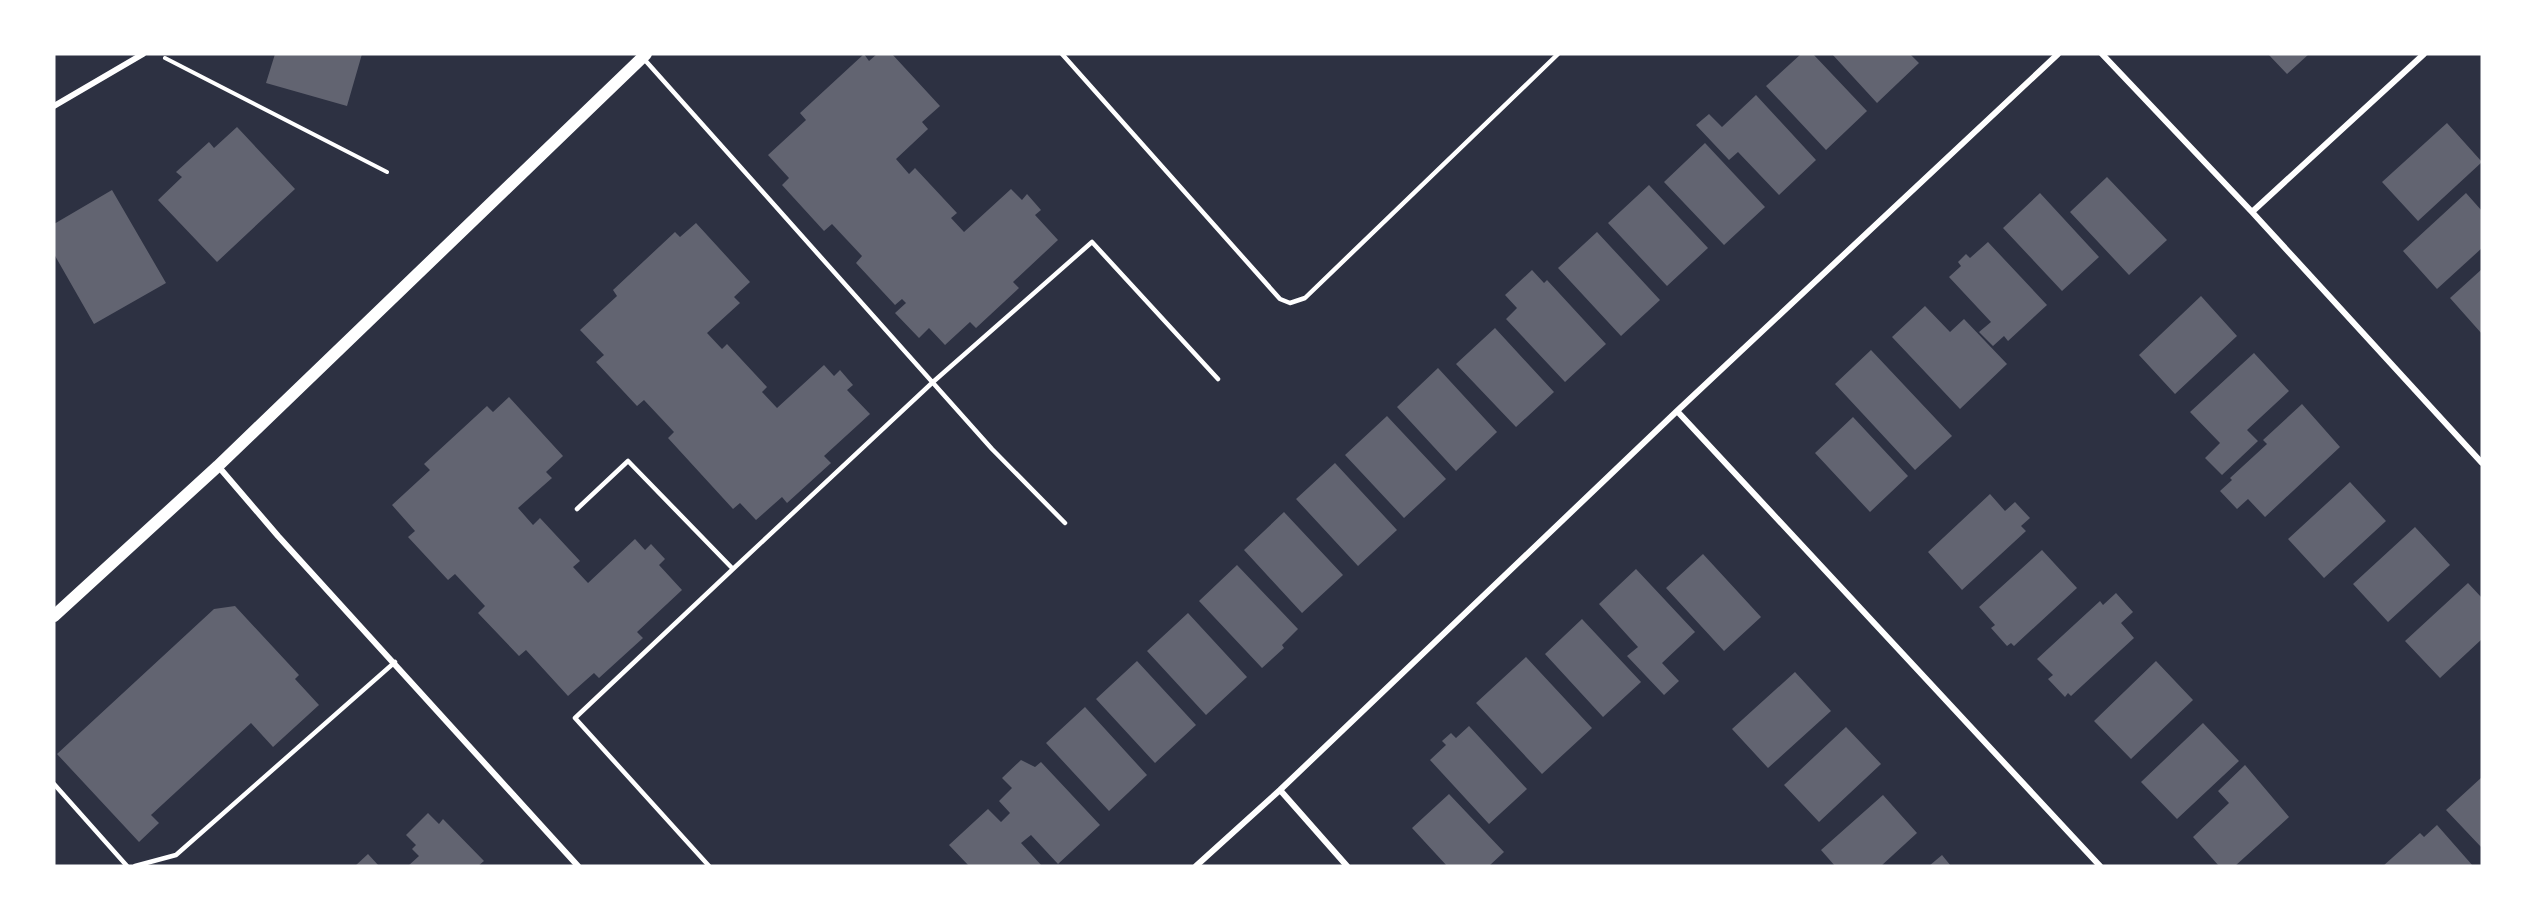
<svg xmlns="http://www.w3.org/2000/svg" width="2536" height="920" viewBox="0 0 2536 920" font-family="Helvetica,sans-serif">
<rect width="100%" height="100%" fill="#2d3142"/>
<path fill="#626471" d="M275,54h87l-15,52 -81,-23z
M864,54l5,7 8,-7h15l48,52 -18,16 6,7 -32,30 13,15 6,-6 42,45 -6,5 13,14 47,-43 11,11 5,-6 14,16 -6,5 23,25 -45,42 6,6 -43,40 -6,-6 -25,23 -16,-17 -10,10 -24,-25 11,-10 -4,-4 -7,6 -39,-42 6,-7 -30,-32 -8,7 -42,-46 7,-7 -21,-23 38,-35 -6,-7z
M1801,54h12l54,57 -41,39 -60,-64z
M1832,54h78l9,9 -42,40z
M2268,54h41l-22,20z
M1756,95l60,65 -37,35 -41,-43 -9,8 -33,-35 13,-11 13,13z
M2447,123l35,39 -64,59 -36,-39z
M237,127l58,62 -78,73 -59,-62 24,-23 -6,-5 33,-30 5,6z
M1705,143l60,64 -41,38 -60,-63z
M2107,177l60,63 -38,35 -59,-63z
M1649,185l59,63 -41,38 -59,-63z
M112,190l54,93 -72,41 -40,-70v-30z
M2040,193l59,64 -37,34 -59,-63z
M2466,193l16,18v37l-45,41 -34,-38z
M696,223l54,59 -16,15 6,6 -33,30 15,16 5,-5 40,43 -5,5 15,16 47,-43 10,11 6,-6 13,15 -6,5 23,24 -46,42 7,7 -44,40 -5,-6 -26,23 -16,-17 -7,6 -65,-71 6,-6 -30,-32 -7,6 -41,-44 8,-7 -24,-25 37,-34 -4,-6 62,-58 5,5z
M1597,232l63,68 -39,36 -63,-68z
M1988,242l59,63 -39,36 -4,-5 -11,10 -14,-14 12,-10 -42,-45 12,-11 -3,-4 8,-8 4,4z
M2482,269v65l-32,-36z
M1532,270l12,13 3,-3 59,64 -41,38 -59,-63 11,-11 -12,-13z
M2201,296l36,40 -62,58 -36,-39z
M1925,306l25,26 14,-13 43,45 -47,45 -68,-72z
M1495,328l59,64 -38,35 -60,-63z
M1871,350l81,86 -37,34 -80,-86z
M2254,353l35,38 -42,39 11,11 -36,34 -17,-17 15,-15 -30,-31z
M1438,368l59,64 -41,39 -59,-64z
M509,397l54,59 -17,16 6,6 -34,30 15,17 7,-7 40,43 -7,6 15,16 47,-44 10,11 6,-6 14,15 -6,6 23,25 -45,42 6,6 -44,40 -5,-5 -26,23 -42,-46 -7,6 -41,-43 7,-7 -30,-32 -7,6 -40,-43 7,-6 -23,-26 38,-35 -6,-6 63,-58 6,6z
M2302,404l38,43 -75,70 -17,-18 -11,10 -17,-18 12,-11 -2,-2 37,-34 -4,-4z
M1387,416l59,63 -42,39 -59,-63z
M1853,417l55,59 -38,36 -55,-59z
M1335,463l62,67 -39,36 -62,-67z
M2350,482l36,39 -62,57 -36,-39z
M1990,494l15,17 10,-9 15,16 -9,8 5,5 -64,59 -34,-38z
M1284,512l59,63 -41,38 -58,-63z
M2415,527l35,38 -62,57 -35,-38z
M2042,550l35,38 -63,58 -3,-3 -4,3 -16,-18 4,-3 -16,-18z
M1703,554l58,63 -37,34 -58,-63z
M1237,565l61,64 -16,16 2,3 -22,20 -63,-67z
M1636,569l59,63 -33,31 17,18 -15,14 -37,-39 11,-9 -39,-43z
M2468,583l14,15v41l-42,39 -35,-37z
M2116,593l17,19 -12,11 13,15 -63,58 -3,-3 -3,4 -17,-18 5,-4 -16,-16 63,-58 3,4z
M235,606l64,69 -4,4 24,26 -46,42 -22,-24 -100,92 8,8 -20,19 -82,-88 157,-145z
M1188,613l59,64 -41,38 -59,-64z
M1582,619l59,63 -38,35 -58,-63z
M1526,657l66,71 -50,46 -66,-71z
M1137,661l59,64 -41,38 -59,-64z
M2156,661l37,39 -62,59 -37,-38z
M1795,672l36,39 -63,57 -36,-39z
M1085,707l62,68 -38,36 -63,-68z
M2203,723l36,38 -62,58 -36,-37z
M1469,726l58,63 -38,35 -59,-64 16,-15 -4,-4 9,-8 5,5z
M1846,727l35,37 -62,58 -35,-37z
M1021,760l14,7 6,-5 59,63 -42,39 -27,-29 -10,8 21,23h-73l-20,-21 39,-36 13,13 9,-9 -11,-12 13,-13 -10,-10z
M2245,765l44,52 -54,49h-16l-26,-29 36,-34 -11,-12z
M2482,777v71l-36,-38z
M1449,794l55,58 -15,14h-42l-35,-38z
M1883,795l34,38 -36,33h-46l-14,-16z
M428,813l11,11 4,-5 41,42 -6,5h-70l11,-10 -7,-7 4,-4 -10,-10z
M2437,825l36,41h-90l37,-33 4,4z
M368,854l11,12h-24z
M1942,855l9,11h-22z"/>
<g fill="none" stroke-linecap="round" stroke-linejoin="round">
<path stroke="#fff" stroke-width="4" d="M165,58l222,114"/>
<path stroke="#fff" stroke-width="4.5" d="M1062,54l218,245 10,4 15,-5 253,-244
M644,59l348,390 73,74
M577,509l51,-48 105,108 200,-187 159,-140 126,137
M54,784l73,82
M135,866l41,-11 219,-193
M709,866l-134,-148 158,-149"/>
<path stroke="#fff" stroke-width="6" d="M2102,54l150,158 230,251
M54,106l89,-52
M2252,212l172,-158
M1677,411l423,455
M218,466l60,70 300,330
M1280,790l67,76
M1196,866l84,-76 397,-379 381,-357"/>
<path stroke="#fff" stroke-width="12" d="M54,616l164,-150 428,-412"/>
</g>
<rect width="2536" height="920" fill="none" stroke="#ffffff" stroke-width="111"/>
</svg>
